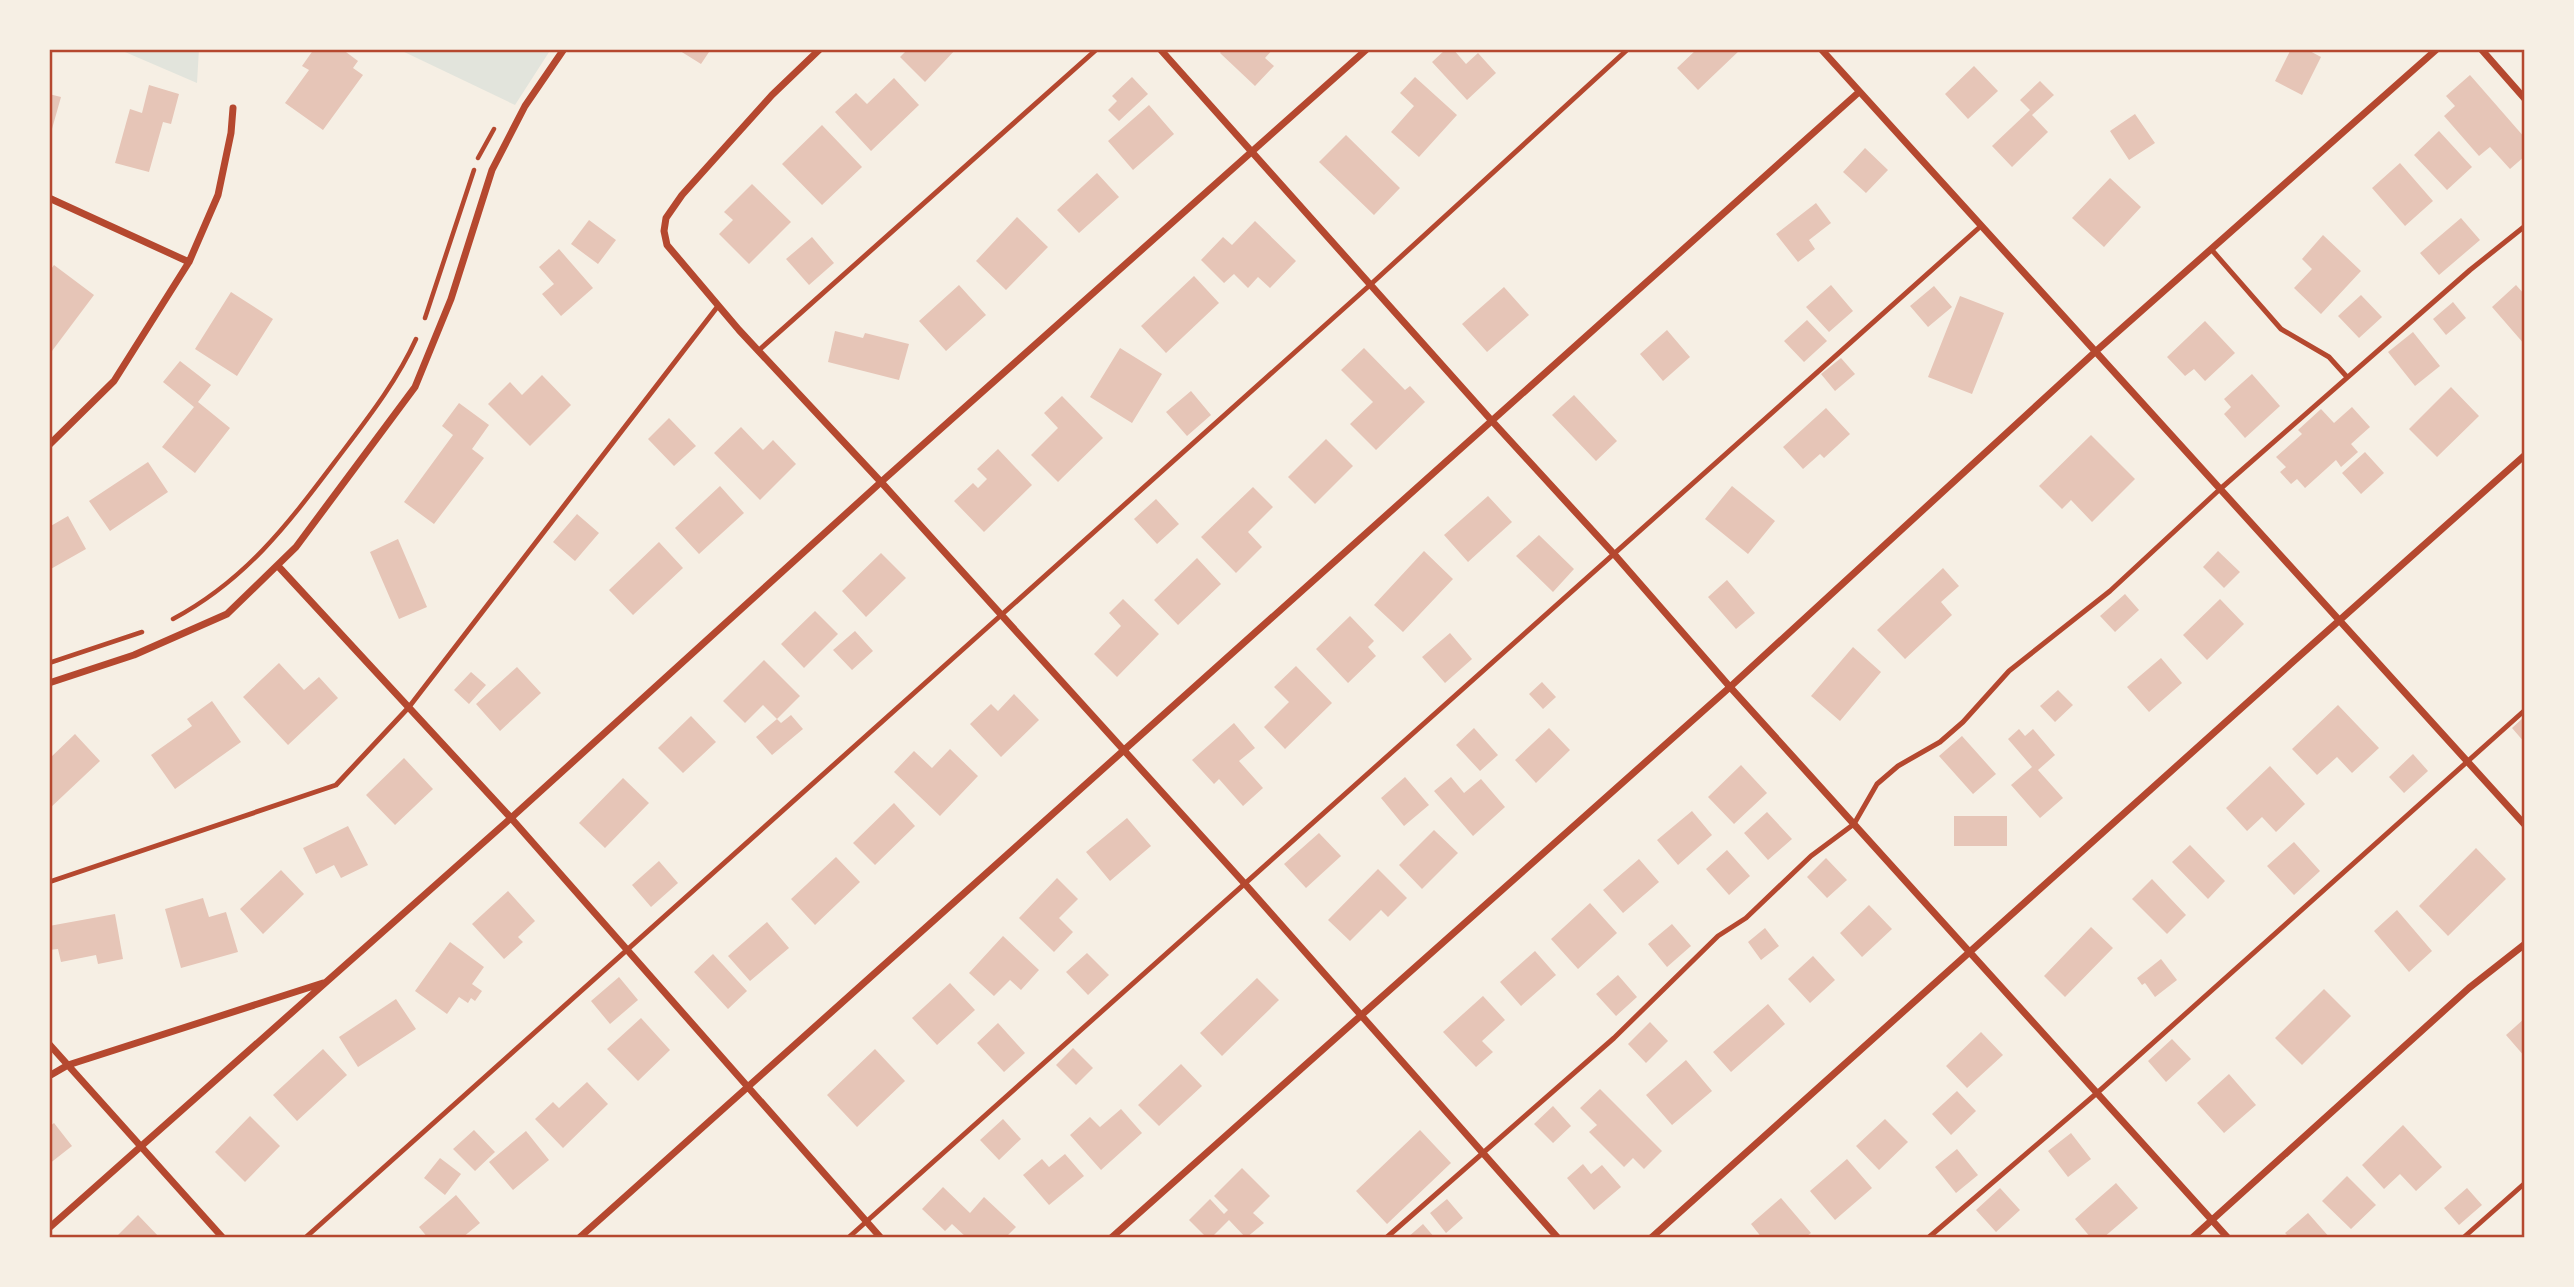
<svg xmlns="http://www.w3.org/2000/svg" width="2574" height="1287" viewBox="0 0 2574 1287" font-family="'Alegreya Sans',sans-serif">
<rect width="100%" height="100%" fill="#f6efe4"/>
<path fill="#e2e4dc" d="M118,49h81l-2,34z
M398,49h153l-36,56z"/>
<path fill="#e6c5b7" d="M314,49h28l16,12 -5,7 10,7 -40,55 -38,-27 24,-33 -7,-4z
M677,49h34l-10,15z
M908,49h48l-31,33 -25,-25z
M1223,49h50l-8,9 9,8 -19,20 -35,-33z
M1446,49h7l13,15 12,-11 18,20 -29,27 -35,-38z
M1697,49h44l-43,41 -21,-22z
M2291,49h15l15,8 -19,38 -27,-14z
M1974,66l24,25 -30,28 -23,-25z
M2470,75l55,63v18l-15,13 -20,-22 -11,9 -35,-40 11,-10 -9,-10z
M1132,77l16,17 -29,27 -11,-11 9,-9 -5,-5z
M1415,77l42,38 -38,42 -28,-25 23,-26 -14,-13z
M894,78l25,27 -48,46 -36,-39 21,-19 11,11z
M2040,81l14,14 -22,20 16,17 -36,35 -20,-21 38,-36 -10,-10z
M149,85l30,9 -8,30 -8,-2 -14,50 -34,-9 15,-54 12,4z
M49,94l12,3 -11,39h-1z
M1149,105l25,29 -41,36 -25,-29z
M2135,114l20,29 -26,17 -19,-29z
M822,125l40,42 -40,38 -40,-41z
M2439,131l33,36 -25,23 -33,-35z
M1346,135l54,53 -26,27 -55,-53z
M1865,148l23,22 -22,23 -23,-21z
M2400,163l33,38 -28,25 -33,-38z
M1097,173l22,24 -40,36 -22,-23z
M2110,178l31,29 -37,40 -32,-29z
M752,184l39,38 -42,42 -30,-30 14,-14 -9,-8z
M1816,203l15,20 -22,17 6,9 -17,13 -22,-28z
M1017,217l31,30 -42,43 -30,-29z
M2461,218l19,22 -41,35 -19,-22z
M589,220l27,20 -18,24 -27,-20z
M1255,221l41,40 -26,27 -12,-11 -10,11 -14,-14 -10,9 -23,-23 22,-23 9,8z
M2323,235l38,36 -40,43 -27,-26 18,-19 -10,-10z
M812,237l22,26 -25,22 -23,-26z
M559,249l34,39 -32,28 -19,-22 12,-10 -15,-17z
M54,265l40,30 -45,60v-83z
M1194,276l25,27 -53,50 -25,-27z
M959,285l27,30 -40,36 -27,-30z
M1831,285l22,26 -24,21 -23,-25z
M2516,285l9,10v50l-33,-38z
M1934,286l18,21 -24,20 -18,-21z
M1504,287l25,28 -42,37 -25,-28z
M231,292l42,27 -36,57 -42,-27z
M2361,295l21,22 -23,21 -21,-22z
M1960,296l44,17 -32,81 -44,-17z
M2453,302l13,16 -20,17 -13,-16z
M1807,320l20,21 -23,21 -20,-21z
M2205,321l30,32 -30,28 -11,-12 -9,7 -18,-19z
M1667,330l23,27 -27,24 -23,-27z
M835,331l28,7 2,-5 44,11 -10,36 -71,-18z
M2413,332l27,34 -25,20 -27,-34z
M1120,348l42,26 -30,49 -42,-26z
M1364,348l41,42 5,-4 15,16 -49,48 -26,-26 23,-22 -32,-32z
M1841,358l14,16 -20,17 -14,-17z
M180,361l31,24 -13,17 32,26 -35,45 -33,-26 32,-40 -31,-25z
M2252,374l28,32 -35,32 -21,-24 7,-7 -7,-8z
M542,375l29,30 -41,41 -42,-42 22,-22 12,13z
M2451,387l28,29 -42,41 -28,-28z
M1191,391l20,24 -24,21 -21,-24z
M1574,395l43,46 -21,20 -44,-46z
M1062,396l41,42 -45,44 -27,-27 27,-27 -14,-15z
M459,403l30,22 -17,24 12,9 -50,66 -30,-22 49,-67 -11,-9z
M2352,407l18,20 -19,17 7,8 -17,15 -5,-7 -31,28 -8,-9 -6,5 -11,-12 6,-5 -10,-10 26,-23 -4,-4 23,-21 13,14z
M1826,408l24,26 -26,24 -4,-4 -17,15 -20,-22z
M669,418l27,28 -22,20 -26,-27z
M741,427l22,23 10,-10 23,24 -36,36 -46,-47z
M2091,435l44,44 -43,43 -21,-22 -9,9 -23,-23z
M1326,439l27,27 -38,38 -27,-27z
M998,449l34,36 -48,47 -30,-31 19,-18 5,5 9,-9 -10,-10z
M2365,452l19,21 -23,21 -19,-21z
M148,462l20,30 -58,39 -21,-30z
M720,486l24,27 -45,41 -24,-26z
M1732,486l43,35 -27,33 -43,-35z
M1253,487l20,20 -25,25 14,15 -26,26 -35,-36z
M1488,496l24,26 -44,40 -24,-27z
M1156,499l23,25 -22,20 -23,-25z
M577,514l22,19 -24,28 -22,-19z
M68,516l18,33 -37,21v-43z
M1539,535l35,34 -21,23 -37,-36z
M398,539l29,68 -28,12 -29,-67z
M659,542l24,26 -50,47 -24,-25z
M1424,551l29,28 -50,53 -29,-27z
M2218,551l22,21 -16,16 -21,-21z
M881,553l25,25 -40,39 -24,-26z
M1197,558l24,26 -43,41 -24,-25z
M1943,568l16,18 -18,16 11,13 -47,44 -28,-29z
M1727,580l28,33 -19,16 -28,-32z
M2125,594l14,16 -24,22 -15,-16z
M1123,599l36,35 -42,43 -23,-23 27,-28 -12,-13z
M2220,599l24,25 -37,36 -24,-25z
M815,611l23,23 -34,34 -23,-24z
M1350,616l24,25 -6,6 8,9 -28,27 -32,-34z
M855,631l18,20 -21,19 -19,-20z
M1450,633l22,26 -27,24 -23,-26z
M1853,647l28,25 -41,49 -29,-25z
M2161,658l21,25 -33,29 -22,-25z
M764,660l36,36 -23,23 -14,-14 -18,18 -22,-22z
M279,663l25,27 15,-13 19,21 -50,47 -45,-48z
M1296,666l36,37 -47,46 -21,-22 25,-25 -15,-15z
M517,667l24,26 -41,38 -24,-27z
M471,672l15,13 -17,19 -15,-14z
M1542,682l14,15 -13,12 -14,-15z
M2058,690l15,15 -18,17 -15,-16z
M1014,694l25,26 -38,37 -31,-33 21,-20 7,7z
M212,701l29,41 -66,47 -24,-34 41,-29 -5,-7z
M2338,705l41,43 -27,25 -15,-16 -20,18 -25,-26z
M791,715l12,14 -31,26 -16,-18 21,-18 4,4z
M691,716l25,26 -33,31 -25,-25z
M2525,716v27l-13,-15z
M1234,723l21,25 -16,13 24,27 -20,18 -24,-27 -5,5 -22,-24z
M1474,728l24,27 -18,16 -24,-26z
M1549,728l21,22 -34,33 -21,-23z
M2019,729l6,7 8,-7 22,26 -17,15 25,28 -23,20 -29,-33 21,-18 -24,-28z
M75,734l25,27 -51,48v-50z
M1962,736l34,38 -23,20 -34,-38z
M950,749l28,27 -38,40 -46,-44 20,-21 18,17z
M2413,754l15,17 -24,22 -15,-16z
M404,758l29,31 -38,36 -29,-30z
M1741,765l26,28 -33,31 -26,-27z
M2270,766l35,38 -29,28 -14,-15 -15,14 -21,-23z
M1405,777l24,28 -25,21 -23,-28z
M1451,777l13,16 17,-14 24,28 -32,29 -39,-45z
M623,778l26,25 -44,45 -26,-25z
M894,803l21,23 -40,39 -22,-22z
M1692,811l20,24 -34,30 -21,-25z
M1767,812l25,27 -24,21 -24,-27z
M1954,816h53v30h-53z
M1127,818l24,28 -41,35 -24,-29z
M348,826l20,39 -27,13 -7,-13 -18,9 -13,-26z
M1434,830l24,23 -36,36 -23,-24z
M1319,833l22,23 -35,32 -22,-24z
M2294,842l26,29 -26,24 -27,-29z
M2190,845l35,36 -17,18 -36,-37z
M2476,848l30,31 -58,57 -29,-30z
M1727,850l23,26 -21,19 -23,-26z
M836,857l24,25 -45,43 -24,-26z
M1826,858l21,22 -20,18 -20,-21z
M1639,859l20,23 -36,31 -20,-23z
M659,861l19,22 -27,24 -19,-22z
M1378,869l29,29 -19,19 -7,-7 -31,31 -22,-21z
M281,870l23,24 -41,40 -23,-25z
M1057,878l21,21 -19,19 14,14 -19,20 -35,-34z
M2152,879l34,36 -19,19 -35,-35z
M508,891l27,30 -17,16 5,5 -19,17 -32,-35z
M203,898l6,19 17,-5 12,40 -57,16 -16,-59z
M1590,903l27,30 -39,36 -27,-30z
M1869,905l23,24 -30,28 -22,-24z
M2397,910l35,41 -23,21 -35,-41z
M115,914l8,45 -25,5 -2,-9 -35,7 -3,-13 -9,1v-24z
M767,922l22,26 -39,33 -22,-25z
M1672,924l19,22 -24,21 -19,-23z
M2091,927l22,21 -48,49 -21,-21z
M1765,928l14,18 -18,14 -13,-18z
M1003,936l36,34 -18,20 -11,-10 -16,16 -25,-23z
M450,942l34,25 -12,17 10,7 -7,10 -4,-3 -3,5 -9,-6 -12,17 -32,-23z
M1535,951l21,24 -35,31 -21,-24z
M1087,953l22,22 -21,20 -22,-23z
M713,954l34,37 -19,18 -34,-37z
M1813,956l22,24 -25,23 -22,-24z
M2161,959l16,21 -22,17 -10,-14 -3,2 -5,-7z
M1618,975l19,22 -21,19 -20,-22z
M619,977l19,23 -28,24 -19,-23z
M1257,978l22,22 -57,56 -22,-23z
M950,983l25,27 -38,35 -25,-27z
M2324,989l27,27 -49,49 -27,-27z
M1483,996l22,24 -23,21 11,11 -17,15 -33,-35z
M396,999l20,30 -58,38 -19,-30z
M1768,1004l17,20 -54,48 -18,-20z
M641,1018l29,32 -32,31 -31,-32z
M2525,1018v39l-19,-22z
M1650,1022l18,19 -22,22 -18,-19z
M998,1023l27,30 -21,19 -27,-29z
M1981,1032l22,23 -36,33 -21,-22z
M2172,1039l19,20 -25,23 -18,-21z
M1073,1048l20,20 -17,17 -20,-20z
M323,1049l24,26 -50,46 -24,-26z
M875,1049l30,32 -48,46 -30,-32z
M1686,1060l26,31 -40,34 -26,-30z
M1181,1064l21,22 -43,40 -21,-21z
M2229,1074l27,31 -32,28 -27,-30z
M587,1082l21,22 -45,44 -28,-29 18,-17 6,6z
M1600,1089l62,62 -18,18 -11,-11 -9,9 -35,-35 8,-7 -17,-17z
M1957,1091l19,20 -25,24 -19,-21z
M1553,1106l18,20 -18,17 -19,-19z
M1121,1109l21,24 -41,37 -31,-35 20,-18 10,10z
M250,1116l30,30 -35,36 -30,-30z
M1003,1119l18,20 -22,21 -19,-20z
M1885,1119l23,23 -29,28 -23,-24z
M54,1123l18,23 -23,18v-37z
M2403,1125l39,42 -26,24 -16,-17 -16,15 -22,-24z
M474,1130l21,22 -20,19 -22,-22z
M1420,1130l31,33 -64,61 -31,-33z
M526,1131l23,29 -36,30 -24,-28z
M2071,1133l20,26 -23,18 -20,-26z
M1957,1149l21,26 -22,18 -21,-26z
M1065,1154l19,22 -35,29 -26,-30 19,-16 7,8z
M440,1158l21,16 -16,21 -21,-17z
M1847,1159l25,29 -37,32 -25,-29z
M1583,1164l8,10 11,-9 19,22 -27,23 -27,-32z
M1242,1168l28,28 -17,17 11,10 -18,15 -17,-18 -18,18h-4l-18,-18 21,-21 14,15 4,-4 -14,-14z
M2347,1176l29,29 -25,24 -29,-28z
M2116,1183l22,25 -35,30h-12l-16,-19z
M943,1187l27,26 14,-16 32,30 -11,11h-38l-15,-14 -7,7 -23,-22z
M2000,1188l20,22 -24,22 -20,-22z
M2467,1188l15,17 -23,20 -15,-17z
M456,1195l24,28 -18,15h-34l-9,-11z
M1781,1198l30,35 -7,5h-42l-11,-14z
M1447,1199l16,19 -17,15 -16,-20z
M2308,1213l22,25h-40l-5,-5z
M138,1215l22,23h-45z
M1423,1224l12,14h-28z"/>
<g fill="none" stroke-linecap="round" stroke-linejoin="round">
<path stroke="#b5482f" stroke-width="4.5" d="M478,158l16,-29
M425,318l49,-148
M173,619c75,-40 117,-98 167,-164 28,-37 57,-74 76,-116
M49,663l93,-31"/>
<path stroke="#b5482f" stroke-width="5" d="M2211,249l70,80 48,28 18,20
M758,351l339,-302
M49,882l287,-97 73,-78 309,-401
M305,1238l1065,-953 258,-236
M848,1238l1133,-1012
M1386,1238l228,-200 104,-102 28,-18 65,-62 43,-32 23,-40 21,-18 42,-24 23,-20 46,-51 101,-80 109,-101 251,-220 55,-44
M1928,1238l169,-145 428,-383
M2463,1238l62,-55"/>
<path stroke="#b5482f" stroke-width="7" d="M820,49l-48,46 -90,100 -16,23 -2,13 3,14 72,85 142,152 364,402 313,354
M1160,49l332,372 122,133 116,133 498,551
M1821,49l704,776
M2481,49l44,50
M49,198l140,64
M49,445l65,-64 75,-119 29,-67 13,-62 2,-25
M278,566l233,252 370,420
M49,683l85,-28 93,-41 69,-67 119,-160 36,-88 41,-129 33,-64 39,-57
M49,1044l174,194
M49,1076l19,-11 255,-82
M49,1228l462,-410 370,-336 486,-433
M579,1238l1280,-1146
M1111,1238l619,-551 365,-335 342,-303
M1651,1238c293,-260 581,-524 874,-783
M2192,1238l277,-250 56,-44"/>
</g>
<rect width="2574" height="1287" fill="none" stroke="#f6efe4" stroke-width="102"/>
<rect x="51" y="51" width="2472" height="1185" fill="none" stroke="#b5482f" stroke-width="2.5"/>
</svg>
